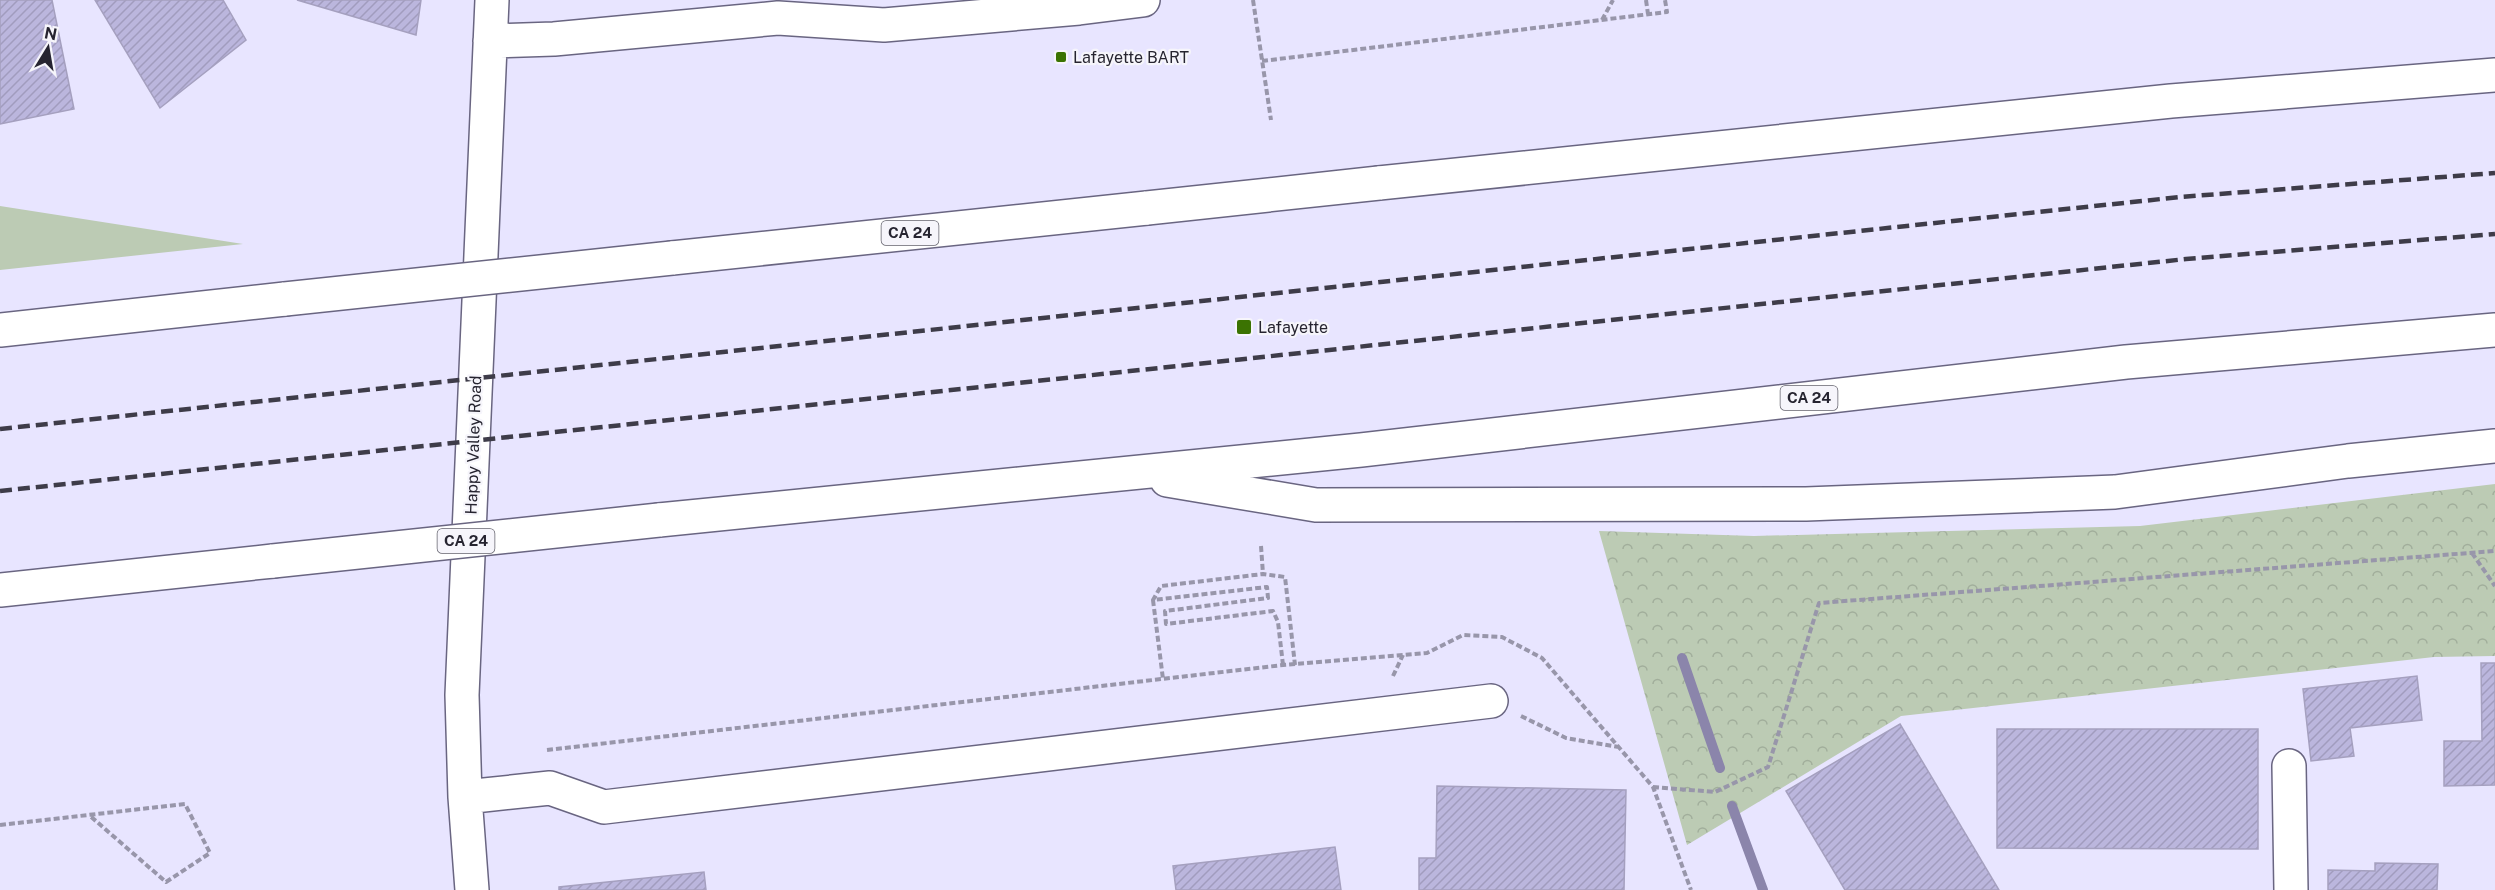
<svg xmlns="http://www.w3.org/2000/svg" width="2495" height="890" viewBox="0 0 2495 890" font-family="'Public Sans',sans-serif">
<defs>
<pattern id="park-crowns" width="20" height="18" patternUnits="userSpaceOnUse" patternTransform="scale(1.5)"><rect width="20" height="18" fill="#bccbb4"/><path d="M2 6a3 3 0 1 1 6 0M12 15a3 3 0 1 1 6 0" fill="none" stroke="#a1ae9b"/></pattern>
<pattern id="building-hatch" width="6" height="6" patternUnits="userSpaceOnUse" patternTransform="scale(1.5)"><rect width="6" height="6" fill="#bbb6dd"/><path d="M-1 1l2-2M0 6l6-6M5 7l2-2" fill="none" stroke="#a19cbe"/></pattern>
</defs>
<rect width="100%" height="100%" fill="#e8e5ff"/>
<path fill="#bccbb4" d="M0,206l243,38 -243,26z"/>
<path fill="url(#park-crowns)" d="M2495,484v172l-61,1 -533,59 -214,129 -88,-314 155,5 386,-10z"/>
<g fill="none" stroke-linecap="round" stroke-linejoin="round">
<path stroke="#8b85ab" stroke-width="10" d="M1682,658l38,110
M1732,806l31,84"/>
</g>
<path fill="url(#building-hatch)" stroke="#a5a0bf" stroke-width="1.5" d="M0,0h52l22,109 -74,15z
M95,0h128l23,40 -86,68z
M297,0h124l-5,35z
M2481,663h14v122l-51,1v-45h38z
M2417,676l5,44 -72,8 4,28 -43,5 -8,-72z
M1900,724l99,166h-154l-59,-99z
M1997,729h261v120l-261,-1z
M1437,786l189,4 -2,100h-205v-32h17z
M1335,847l6,43h-165l-3,-24z
M2375,863l63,1 -1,26h-109v-20l47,1z
M704,872l2,18h-147v-3z"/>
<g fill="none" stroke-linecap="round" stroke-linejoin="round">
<defs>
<path id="minor" d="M490,41l64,-2 224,-21 106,7 195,-17 64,-8
M2289,766l2,124
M465,797l85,-9 54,19 887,-106
M472,890l-7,-93 -3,-102 30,-695"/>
<path id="highway" d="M1379,183l792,-82 324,-26
M672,258l475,-50
M0,330l285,-31
M1167,480l149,25 490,-1 309,-12 233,-31 147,-15
M659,520l702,-70 765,-88 369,-32
M0,590l273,-29"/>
</defs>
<use href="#minor" stroke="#696581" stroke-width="36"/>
<use href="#highway" stroke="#696581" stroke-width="36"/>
<path stroke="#9896aa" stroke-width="4" stroke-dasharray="6 3" stroke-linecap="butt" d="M1253,0l18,120
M1646,0l2,14
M1602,20l11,-20
M1262,61l405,-49 -2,-12
M1261,546l2,28
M2472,553l23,33
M1153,600l10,79
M1283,665l-5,-43 -5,-11 -107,13 -1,-13 103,-13 -1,-11 -114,13 8,-14 102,-12 22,3 10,88
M1393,676l10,-21
M1521,716l45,22 53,9
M547,750l736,-85 144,-12 36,-18 39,2 40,21 111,129 38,103
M1653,787l62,5 53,-25 51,-164 676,-52
M0,825l185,-21 25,49 -44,29 -77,-67"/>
<use href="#minor" stroke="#fff" stroke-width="33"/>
<use href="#highway" stroke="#fff" stroke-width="33"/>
<path stroke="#3e3c49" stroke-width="4.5" stroke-dasharray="12 6" stroke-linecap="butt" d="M0,429l2019,-215 161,-17 315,-24
M0,491l2186,-232 309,-25"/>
<defs>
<path id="highway-bridge" d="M1147,208l232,-25
M285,299l387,-41
M273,561l386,-41"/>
</defs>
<use href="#highway-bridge" stroke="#696581" stroke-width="36" stroke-linecap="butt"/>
<use href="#highway-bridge" stroke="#fff" stroke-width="33"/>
</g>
<g fill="#3b7302" stroke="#f6f5fb" stroke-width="2">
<rect x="1055" y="51" width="12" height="12" rx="3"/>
<rect x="1236" y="319" width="16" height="16" rx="3"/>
</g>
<g text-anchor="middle" stroke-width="4.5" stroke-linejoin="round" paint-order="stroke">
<g fill="#f6f5fb" stroke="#64636d" stroke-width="1.5">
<rect x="881.5" y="221" width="57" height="24" rx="4.5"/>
<rect x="1780.5" y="386" width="57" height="24" rx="4.5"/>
<rect x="437.5" y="529" width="57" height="24" rx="4.5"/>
</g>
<g font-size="15" font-weight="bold" fill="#262430">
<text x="910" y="238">CA 24</text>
<text x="1809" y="403">CA 24</text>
<text x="466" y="546">CA 24</text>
</g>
<g font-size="16" fill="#262430" stroke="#f6f5fb" text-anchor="start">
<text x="1073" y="63">Lafayette BART</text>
<text x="1258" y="333">Lafayette</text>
</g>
<g font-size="16" fill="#262430" stroke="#f6f5fb">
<text transform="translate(473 445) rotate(-88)" y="6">Happy Valley Road</text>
</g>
</g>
<g transform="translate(48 48) rotate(11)" stroke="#f6f5fb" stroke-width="4.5" paint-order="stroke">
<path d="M0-4.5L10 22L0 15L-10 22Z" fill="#262430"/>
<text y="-9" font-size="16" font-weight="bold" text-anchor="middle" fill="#262430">N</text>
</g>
</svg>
